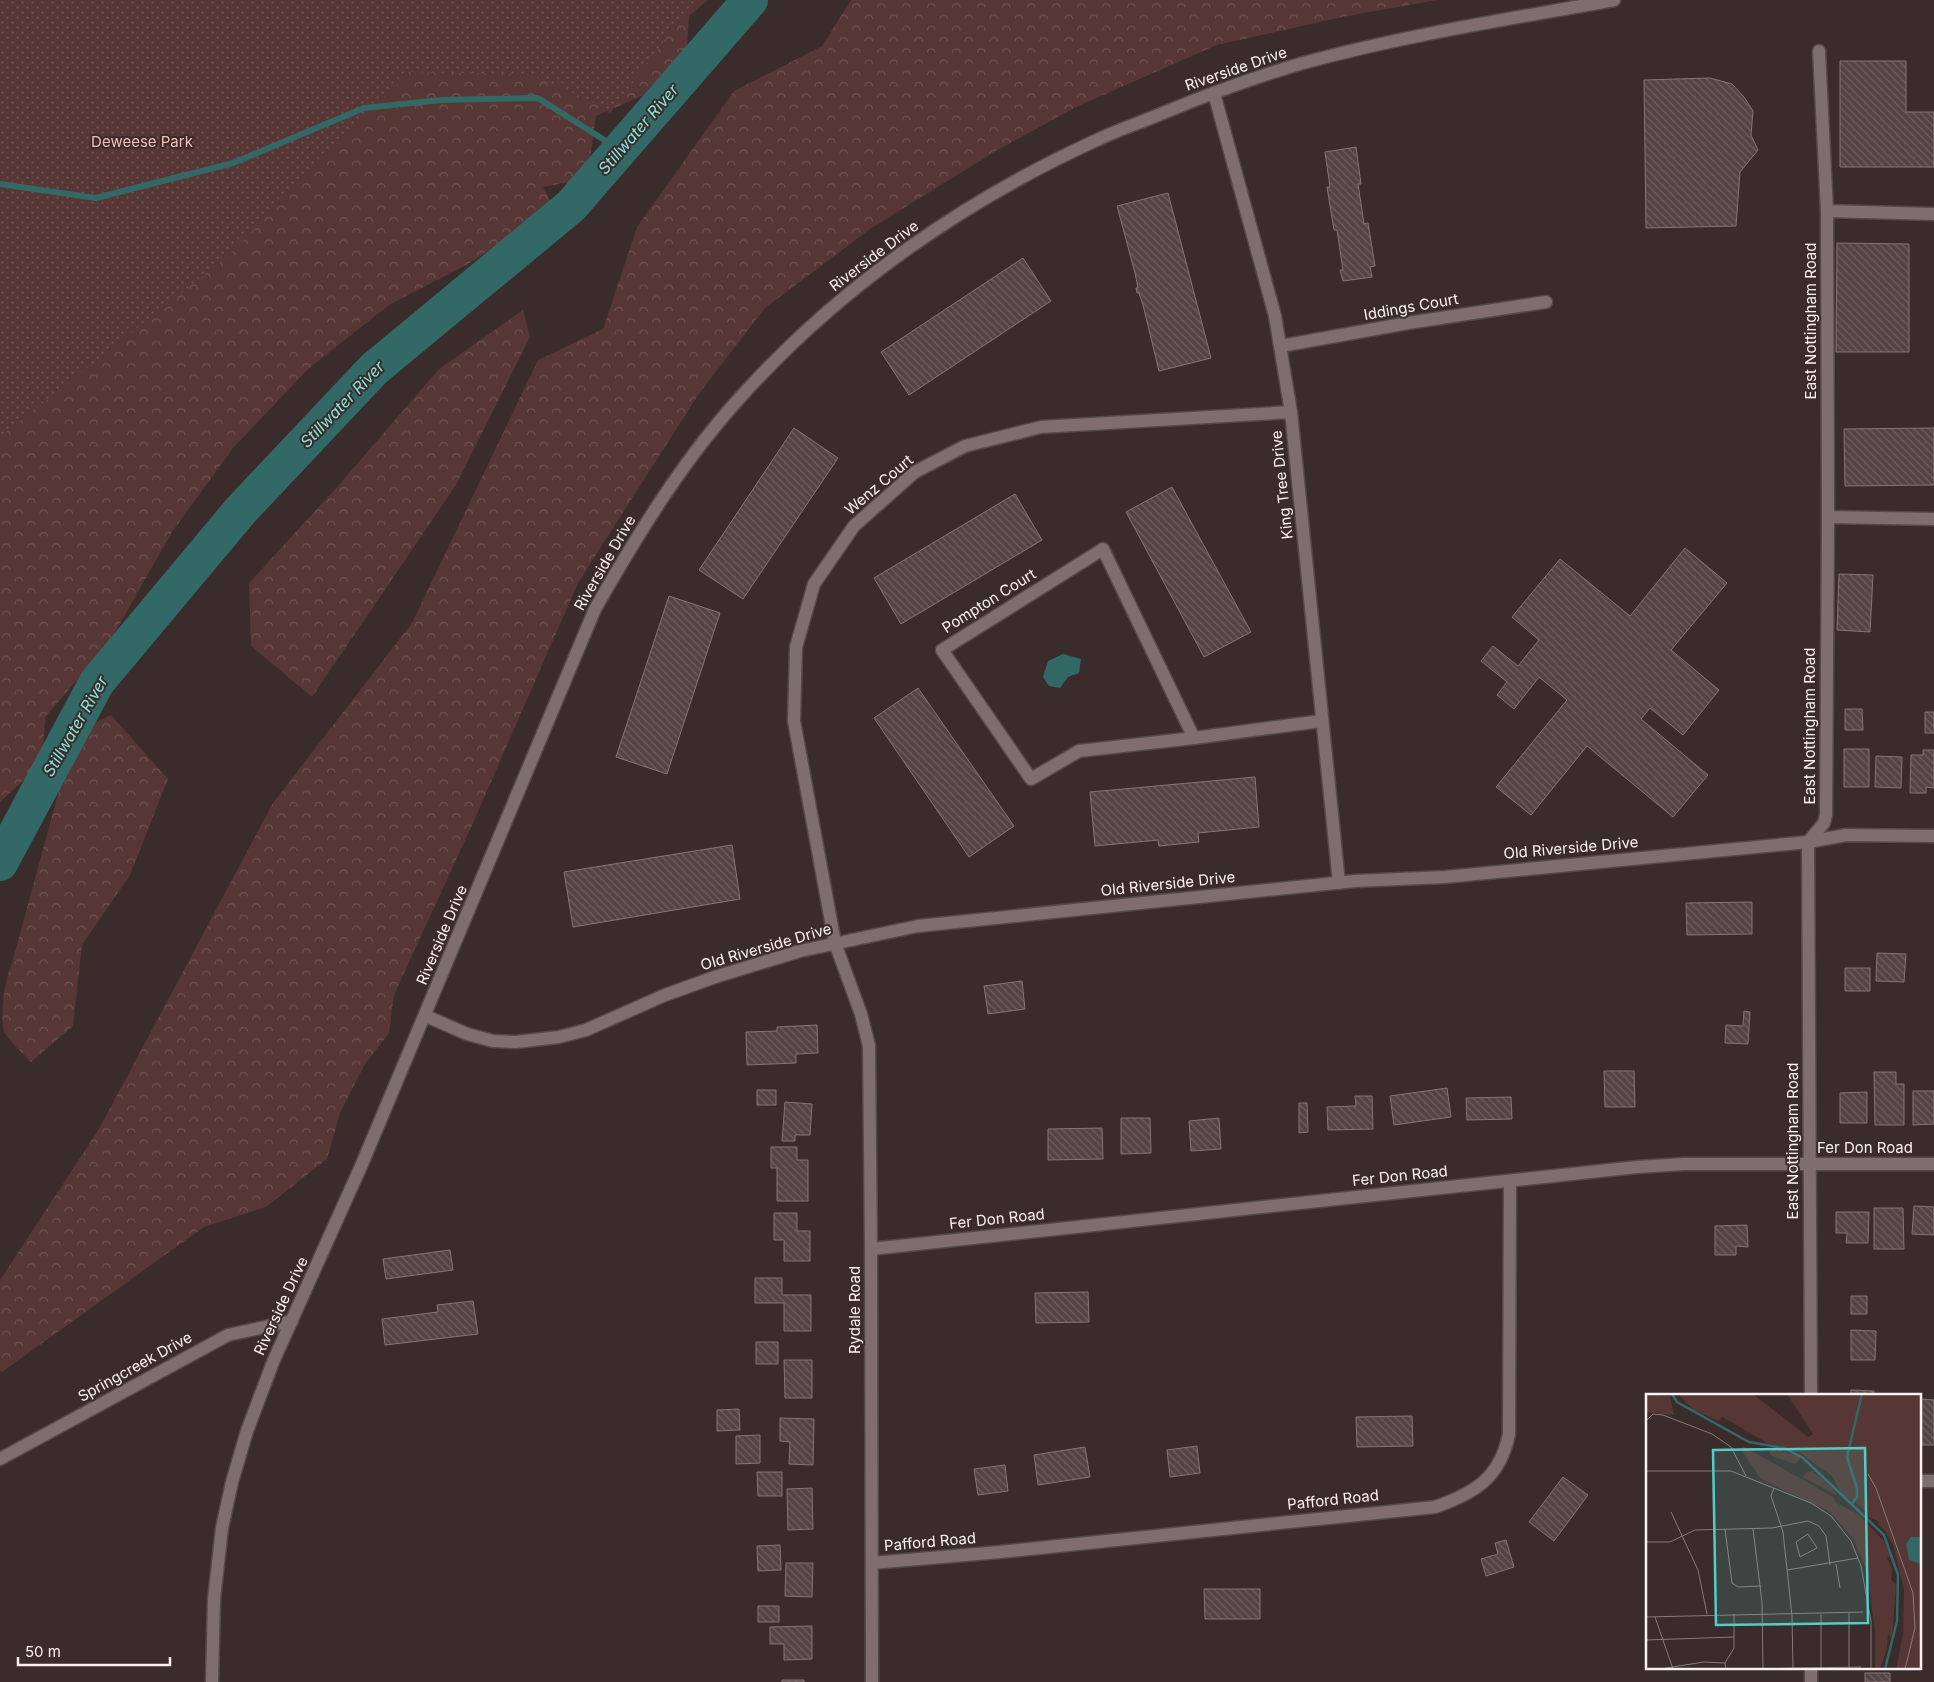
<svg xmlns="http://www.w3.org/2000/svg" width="1934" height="1682" viewBox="0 0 1934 1682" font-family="Inter,sans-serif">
<defs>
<pattern id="forest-crowns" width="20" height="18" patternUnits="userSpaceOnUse" patternTransform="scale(1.25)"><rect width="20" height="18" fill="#563735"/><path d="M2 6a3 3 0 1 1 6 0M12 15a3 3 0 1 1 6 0" fill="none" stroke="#6f5453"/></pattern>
<pattern id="park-dots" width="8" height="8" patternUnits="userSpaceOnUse" patternTransform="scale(1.25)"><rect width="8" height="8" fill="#563735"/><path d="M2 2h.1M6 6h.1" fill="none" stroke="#6f5453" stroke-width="1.8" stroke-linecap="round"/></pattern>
<pattern id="building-back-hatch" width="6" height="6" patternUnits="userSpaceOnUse" patternTransform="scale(1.25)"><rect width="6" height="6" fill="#534443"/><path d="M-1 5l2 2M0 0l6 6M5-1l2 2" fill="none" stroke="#6d5f5f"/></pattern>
</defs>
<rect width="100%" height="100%" fill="#392c2a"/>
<path fill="url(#forest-crowns)" d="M258,0h450l-19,16 -3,43 -35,33 -55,24 -9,63 -44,8 17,34 -25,27 -30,-8 -37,24 -79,41 -81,64 -75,79 -61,84 -63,111 -63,73 -5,48 -41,38v-376z
M851,0h586l-95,17 -125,28 -141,62 -82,45 -124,77 -105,79 -67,87 -120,188 -105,240 -79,172 -5,38 -24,31 -25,49 -13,46 -61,48 -62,20 -202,145 -2,-1v-91l99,-151 174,-326 139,-180 126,-263 65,-31 34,-102 97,-136 88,-45z
M523,310l7,27 -74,148 -144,212 -61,-51 -2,-63 88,-96 102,-118z
M111,715l57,64 -38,96 -48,70 -9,81 -42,36c-9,-10 -20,-19 -27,-30 -4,-20 0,-50 8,-69l63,-231z"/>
<path fill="url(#park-dots)" d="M0,0h695l-85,113 -23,-14 -58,-25 -120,-2 -182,185 -227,180z"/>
<path fill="#326966" d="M1063,654l18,5 -2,14 -11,4 -8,11 -11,-2 -6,-9 5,-16z"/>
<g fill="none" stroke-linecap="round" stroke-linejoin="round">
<path stroke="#326966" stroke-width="6" d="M0,184l96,14 137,-35 131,-55 77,-8 97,-2 82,52"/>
<path stroke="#326966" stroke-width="36" d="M0,863l97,-181 144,-172 133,-141 197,-163 179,-206"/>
</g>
<path fill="url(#building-back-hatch)" stroke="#867574" d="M1840,61h66v51h28v55h-94z
M1710,78l22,6 12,13 9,14 -2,24 7,15 -18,22 -4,54 -90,2 -2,-148z
M1356,147l5,37h-3l6,40 4,-1 7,43 -5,1 2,10 -29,4 -3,-11h3l-6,-40h-3l-7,-43h3l-5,-35z
M1168,193l43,165 -52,13 -16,-66 -4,-12h-2l-1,-5h2l-3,-15 -18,-67z
M1837,243l72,1v108h-73z
M1023,258l28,43 -142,94 -28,-43z
M794,428l44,30 -95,141 -44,-29z
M1934,428v57l-89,1 -1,-57z
M1172,487l79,145 -47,25 -78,-145z
M1015,494l27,46 -141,84 -27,-46z
M1685,548l42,35 -56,67 48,40 -36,45 -33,-27 -9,11 67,56 -35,42 -86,-71 -56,69 -35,-28 71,-87 -28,-23 -25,32 -17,-14 10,-13 -26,-21 12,-15 25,20 21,-26 -27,-23 48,-58 70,57z
M1839,574l34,1 -3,57 -33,-2z
M669,596l51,17 -53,161 -51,-17z
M918,688l96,138 -45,31 -95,-139z
M1845,709h17l1,21h-18z
M1925,712h9v21h-9z
M1844,749h25v38h-25z
M1923,750h11v38l-8,-1v6h-16l1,-38h12z
M1876,756l26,1 -1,31 -26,-1z
M1255,777l4,50 -61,6 1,9 -40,4 -1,-6 -63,6 -5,-54z
M732,845l8,54 -167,28 -9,-55z
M1752,902v32l-65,1 -1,-32z
M1877,953l29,1 -2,28 -28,-1z
M1845,968h25v23h-25z
M1022,981l3,28 -37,5 -4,-28z
M1744,1011l6,1 -2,32 -23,-1 1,-18 17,1z
M817,1025l1,28 -22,1v9l-49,2 -1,-33 31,-1v-4z
M1604,1071h30l1,36h-30z
M1874,1072h22v12h8v41h-29z
M1447,1088l4,29 -57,8 -4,-29z
M757,1090h19v15h-19z
M1913,1091h21v33l-21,1z
M1867,1092v31h-27v-30z
M1355,1096h17l1,33 -45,1 -1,-23 29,-1z
M1511,1097l1,22 -45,1 -1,-22z
M785,1102l27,2 -2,31h-15v6h-13z
M1299,1103h8l1,29 -9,1z
M1121,1118h29l1,35 -30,1z
M1219,1118l2,31 -30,2 -2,-30z
M1102,1128l1,31 -55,1v-31z
M771,1147h26v13h11v41h-31v-33h-6z
M1914,1206l20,1v28l-22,-1z
M1874,1208h29l1,41h-30z
M1836,1212h33l-1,31h-22l1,-10h-11z
M774,1213h23v18h13v30h-26v-21h-10z
M1747,1225l1,22 -12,-1v9h-21v-29z
M450,1250l3,20 -67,9 -3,-20z
M755,1278h27v17h29v36h-27v-28h-29z
M1088,1292l1,30 -53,1 -1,-30z
M1851,1296h16v18h-16z
M473,1301l5,33 -93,11 -3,-26 56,-7 -1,-7z
M1851,1330l25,1 -1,29h-24z
M756,1342h22v22h-22z
M784,1360h28v38h-27z
M1851,1390l23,1 -1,5h-23z
M1921,1399l13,1v45h-14z
M739,1409l1,21 -23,1v-21z
M1412,1416l1,30 -56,1 -1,-30z
M780,1418l34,1 -1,46 -24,-1 1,-22 -10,-1z
M760,1435v28l-24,1v-28z
M1197,1446l3,27 -30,4 -3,-27z
M1085,1447l5,30 -52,8 -4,-30z
M1005,1465l3,26 -30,4 -4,-26z
M757,1472h25v24h-24z
M1563,1477l25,18 -34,46 -25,-19z
M812,1488l1,41 -25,1 -1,-41z
M1506,1540l8,27 -28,9 -5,-17 17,-5 -3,-11z
M780,1545l1,25 -23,1 -1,-25z
M786,1563h27l-1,34 -27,-1z
M1204,1589h56v30h-55z
M758,1606h21v16h-21z
M812,1626v33l-28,1v-16h-14v-17z
M1865,1673h25v9h-25z
M782,1680h22v2h-22z"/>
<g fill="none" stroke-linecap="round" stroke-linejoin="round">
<defs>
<path id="minor" d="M1214,93l61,223 16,96 48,471
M1827,211l107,3
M1281,346l127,-23 138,-21
M1828,517l106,2
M1103,549l91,189 -115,13 -48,28 -89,-129z
M1194,738l127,-17
M871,1249l766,-82 47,-3h250
M1811,1396l-3,-554 16,-19 2,-8 2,-298 -1,-306 -8,-160
M0,1459l228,-124 64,-14
M1920,1481h14
M872,1563l128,-11 435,-45c40,-14 65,-29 74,-73l1,-253
M872,1682l-1,-433 -2,-203 -8,-32 -26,-71 -41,-222 2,-74 18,-63 40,-58 61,-54 50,-26 76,-19 250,-15
M1811,1682v-14"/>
<path id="tertiary" d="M426,1016l41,18 26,7 23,1 43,-5 27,-7 79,-35 50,-18 85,-26 118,-25 437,-45 90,-4 363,-35 38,-7 88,1"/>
<path id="secondary" d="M212,1682l2,-83 8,-71 10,-46 15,-51 26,-69 89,-198 233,-555c44,-77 91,-154 152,-219 98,-107 220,-191 352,-251 21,-10 43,-17 64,-26 46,-19 92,-36 140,-50 102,-28 207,-44 311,-63"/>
</defs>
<use href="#minor" stroke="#554948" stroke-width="15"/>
<use href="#tertiary" stroke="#554948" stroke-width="15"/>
<use href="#secondary" stroke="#554948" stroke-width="15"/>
<use href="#minor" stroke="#7e6e6d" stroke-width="12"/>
<use href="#tertiary" stroke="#7e6e6d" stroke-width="12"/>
<use href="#secondary" stroke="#7e6e6d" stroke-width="12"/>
</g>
<g text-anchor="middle" stroke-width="4" stroke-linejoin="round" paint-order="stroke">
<g font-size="15" fill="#fbf1f1" stroke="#392c2a">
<text transform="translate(1236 69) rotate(-19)" y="5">Riverside Drive</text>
<text transform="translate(874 256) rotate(-37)" y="5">Riverside Drive</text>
<text transform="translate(1411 307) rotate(-10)" y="5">Iddings Court</text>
<text transform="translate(1811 321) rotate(-90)" y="5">East Nottingham Road</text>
<text transform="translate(879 485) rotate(-40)" y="5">Wenz Court</text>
<text transform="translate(1282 485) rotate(-96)" y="5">King Tree Drive</text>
<text transform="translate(605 563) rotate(-60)" y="5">Riverside Drive</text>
<text transform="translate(989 601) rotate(-32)" y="5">Pompton Court</text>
<text transform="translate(1810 726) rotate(-90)" y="5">East Nottingham Road</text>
<text transform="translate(1571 848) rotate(-5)" y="5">Old Riverside Drive</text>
<text transform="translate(1168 884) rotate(-6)" y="5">Old Riverside Drive</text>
<text transform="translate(442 935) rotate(-67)" y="5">Riverside Drive</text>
<text transform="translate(766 947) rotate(-16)" y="5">Old Riverside Drive</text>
<text transform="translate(1793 1141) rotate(-90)" y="5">East Nottingham Road</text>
<text x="1865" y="1153">Fer Don Road</text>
<text transform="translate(1400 1176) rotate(-6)" y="5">Fer Don Road</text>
<text transform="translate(997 1219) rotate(-6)" y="5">Fer Don Road</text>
<text transform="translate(281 1306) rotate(-65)" y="5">Riverside Drive</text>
<text transform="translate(855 1310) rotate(-90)" y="5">Rydale Road</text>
<text transform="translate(135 1367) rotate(-29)" y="5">Springcreek Drive</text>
<text transform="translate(1333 1500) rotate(-6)" y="5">Pafford Road</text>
<text transform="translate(930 1542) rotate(-5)" y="5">Pafford Road</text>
</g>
<g font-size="15" fill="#f9bcb7" stroke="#392c2a">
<text x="142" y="147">Deweese Park</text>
</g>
<g font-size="16" font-style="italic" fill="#88e4de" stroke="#392c2a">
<text transform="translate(638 129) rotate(-49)" y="6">Stillwater River</text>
<text transform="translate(342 404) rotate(-46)" y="6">Stillwater River</text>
<text transform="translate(75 726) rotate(-60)" y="6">Stillwater River</text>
</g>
</g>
<g transform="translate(1646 1394)">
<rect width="275" height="275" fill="#392c2a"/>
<path d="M0,0l24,2 4,19 -28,-3zM32,0h75l55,43 6,-3 31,24 44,70 -7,1 -6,-9 -9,-3v-4l-12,-11 -12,-5 -11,-21 -32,-23 -33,-10 -39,-23 -6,-3 -3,4 -26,-11zM97,52l90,51 3,6 22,11 25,26 8,16 -4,2 5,11 -1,10 5,6 -4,54 -4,-5 -1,15 -7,20h-5v-39l-9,-61 -13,-31 -23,-26 -69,-33 -20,-29zM128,55l25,7 1,3 -5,5 -23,-8 -3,-4zM167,77l19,17 6,8 -36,-19 5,-5z" fill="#563735"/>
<path d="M141,0h134v275h-25l7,-35 1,-44 -11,-45 -13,-23 -24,-19 3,-18 -46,-51z" fill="#563735"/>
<path d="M232,0h43v16l-32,31 -23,-22 9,-13 -4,-4zM263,49l12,15 -26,26 -13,-13z" fill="#563735"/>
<path d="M265,143h10v27l-12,-4 -3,-16z" fill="#326966"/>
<path fill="none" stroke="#326966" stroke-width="2.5" d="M26,0l5,8 72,40 35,6 19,10 81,77 14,40 -1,46 -12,48M206,110l5,-7v-9l-10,-31 15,-63"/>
<path fill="none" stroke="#877b7a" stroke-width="1" d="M0,27l7,-7 10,1 49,19 19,13 15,29M0,77h85l80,32 20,13 20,25 10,25 10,55v48M222,80l8,14 37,105 2,35 -10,41M128,94l-3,8 12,36 9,84 1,53M25,118l27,58 9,44M79,135l7,54 6,4 23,-1M107,135l9,73 1,67M162,140l9,14 -17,9 -4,-15zM0,148h24l25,-12 77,-2 36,-7 11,5 7,10 4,29M190,170l4,24M141,176l71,-12M203,219v56M0,223l217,-5M9,223l18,52M0,246l88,-3M79,269l9,-15v-34M14,275l44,-7 21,1 1,6M35,275h35M103,275l112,-2M175,275v-55"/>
<path fill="#54cdc7" fill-opacity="0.15" stroke="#54cdc7" stroke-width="2.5" d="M219,54l3,175 -152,2 -3,-175z"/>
<rect width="275" height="275" fill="none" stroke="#fbf1f1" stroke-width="2.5"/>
</g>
<path d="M18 1657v8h152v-8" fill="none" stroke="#fbf1f1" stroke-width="2.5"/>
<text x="25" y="1657" font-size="15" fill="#fbf1f1" stroke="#392c2a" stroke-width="4" paint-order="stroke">50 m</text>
</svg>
